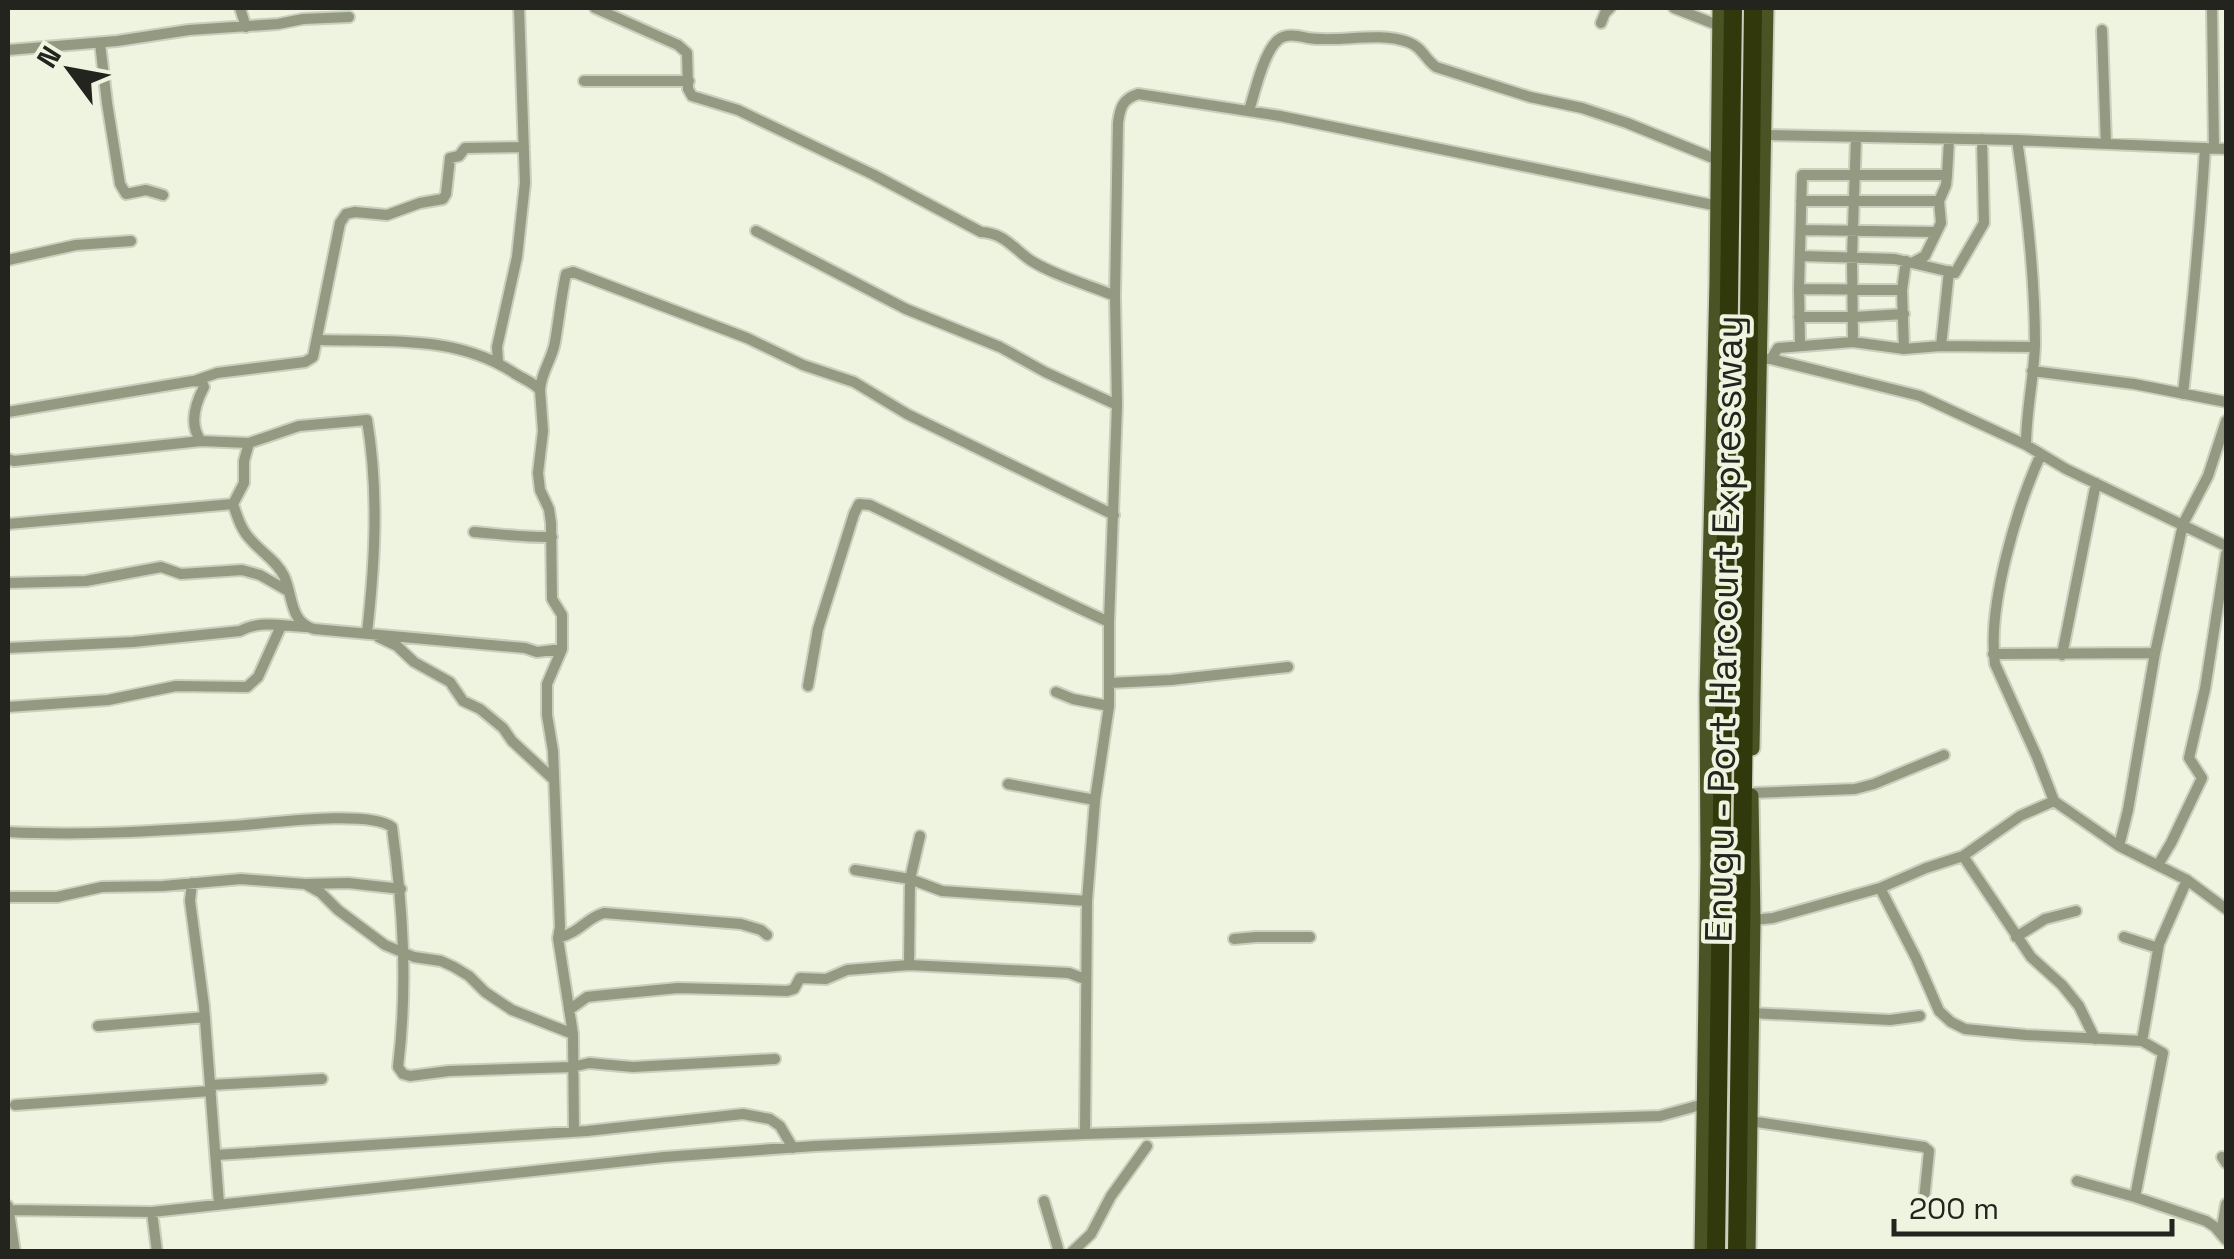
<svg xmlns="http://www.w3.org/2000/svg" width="2234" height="1259" viewBox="0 0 2234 1259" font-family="'Space Grotesk',sans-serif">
<rect width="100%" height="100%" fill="#eff4e1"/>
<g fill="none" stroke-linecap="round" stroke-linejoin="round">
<defs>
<path id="street" d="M240,8l6,19
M595,8l83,37 9,8 1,36 4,7 46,14 136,65 107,57c23,1 32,16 49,28 23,15 59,25 85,36
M1674,8l46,18
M2212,8l2,140
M1601,23l4,-10 5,-5
M2102,30l4,114
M100,43l7,60 13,81 6,10 20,-4 17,5
M8,50l109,-9 72,-11 89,-6 25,-5 46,-2
M584,81h105
M1249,111c5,-17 15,-60 29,-71 8,-7 20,-4 30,-2 33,5 68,-7 100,4 14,5 17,17 28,25l94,30 52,11 45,15 91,37
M1764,135l253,5 209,9
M2017,140c10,67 18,136 18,204 -1,34 -9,67 -9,101
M524,147l-59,1 -6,8 -9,2 -4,36 -3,5 -23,4 -33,12 -32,-3 -9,2 -6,9 -23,114 5,3c65,2 135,-5 192,33 9,6 19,9 26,17l3,41 -5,42 2,17 9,19 2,14 1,76 10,16v34l-15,35v31l6,36 7,176 -2,11 15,96 1,98
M1801,201h138
M1801,230l134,2
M756,231l150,78 94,38 45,25 72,33
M1801,256l94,3 60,14 29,-50 -2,-84
M8,260l68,-15 55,-4
M1914,262l11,-6 16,-33 -2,-22 7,-16 1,-10
M1799,289l103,1
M1799,317h55l50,-3
M1853,342l-1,-84 4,-120
M1800,344l-1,-55 3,-114h145l2,-35
M1941,346l8,-75
M1904,349l-2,-59 4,-29
M1759,359h12l149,37 106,49 40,24 160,77
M1771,359l7,-11 75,-6 51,7 37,-3 94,1
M498,361l-1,-14 20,-90 8,-74 -6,-175
M2032,371l102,13 92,18
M194,381l23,-8 88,-11 8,-5 4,-20
M540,390c1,-18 12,-30 15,-48 4,-23 6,-45 11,-68l7,-2 174,66 56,27 51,17 53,32 207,101
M2183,394c9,-82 17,-163 22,-246
M8,412l185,-31 9,1 2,5c-9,17 -15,38 -3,54l48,2 -5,18v22l-11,21c4,12 8,26 18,36 11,13 25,20 33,36 9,19 5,46 30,53l211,19 12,4 25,-3
M249,443l50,-17 68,-6c12,71 8,142 0,213
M2041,454c-24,53 -54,152 -46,210l42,93 17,44
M8,459l6,2 187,-20
M8,524l225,-20
M474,532c25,2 54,6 78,5
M8,583l78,-2 75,-14 20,7 61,-4 18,5 28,16
M378,637l19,9 17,16 36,20 13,19 17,8 23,19 9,13 40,37
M8,648l125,-6 107,-11c19,-11 43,-5 65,-4
M1993,654l162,-1
M2062,655l34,-172
M1109,683l62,-3 117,-13
M808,686l10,-57 36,-115 5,-10 11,1c80,38 158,81 239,117
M1056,692l17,7 36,7
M8,707l100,-7 68,-14 71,1 11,-10 23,-51
M1008,784l87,16
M1751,793l104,-4 19,-5 70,-29
M2054,801l65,45 68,34 39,29
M8,832c74,4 150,-1 224,-6 33,-2 136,-17 160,1 11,80 16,159 6,240l5,7 7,2 39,-5 123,-4 17,-4 44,4 142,-8
M2119,846l9,-36 27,-157 28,-129 25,-48 18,-55
M1963,856l68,101 31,28 17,21 16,33
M2158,865l13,-22 31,-65 -13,-20 16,-69 21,-135
M855,870l55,9 32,12 145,10
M192,883l-2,18 14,105 15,198
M306,884l42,-1 53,6
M1880,888l36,70 23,53 12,11 14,7 61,6 116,6 21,12 -28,144
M8,897h49l45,-10 61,-1 78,-7 64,5 16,9 17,17 47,35 29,12 27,4 13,6 15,9 16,16 27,18 61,24
M1753,920l20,-2 107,-30 46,-20 37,-12 57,-40 34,-15
M2016,937l29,-18 31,-8
M2124,937l34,11
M558,938c23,-6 28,-20 46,-25l137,11 20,6 6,5
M1234,939l22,-2h54
M909,965l1,-86 10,-43
M569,1010l18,-13 8,-1 83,-8 109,3 7,-2 6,-11 26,1 21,-9 62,-5 160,8 16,6
M1751,1013l139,7 30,-4
M98,1026l107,-9
M2142,1041l17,-97 28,-64
M211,1085l111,-6
M15,1105l196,-14
M1750,1121l174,26 5,4 -5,49 3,15
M1085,1134l2,-233 8,-101 14,-94v-84l8,-217 -2,-109 3,-173c2,-16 5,-24 20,-29l142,22 438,90
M216,1155l371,-24 156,-17 27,5 10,7 13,22
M2222,1157l4,6
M2077,1181l58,16 71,24 9,6 11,13
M1044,1201l15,51
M8,1206l7,46
M8,1210l144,2 512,-55 151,-11 270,-12 575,-18 44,-12
M152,1212l5,40
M2221,1234l5,-30
M1072,1252l19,-18 20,-38 36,-50"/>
<path id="primary" d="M1752,748l14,-740
M1702,1252l6,-390 -1,-168 10,-411 3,-275
M1748,1252l5,-332 -2,-124"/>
<path id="highway" d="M1716,1252l17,-1244
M1737,1252l16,-1244"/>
</defs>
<use href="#street" stroke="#cacfbe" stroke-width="14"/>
<use href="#primary" stroke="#cacfbe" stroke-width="19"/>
<use href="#highway" stroke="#cacfbe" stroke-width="21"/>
<use href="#street" stroke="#939a81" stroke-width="10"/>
<use href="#primary" stroke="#495323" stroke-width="15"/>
<use href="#highway" stroke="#31390c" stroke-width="18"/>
</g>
<g text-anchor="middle" stroke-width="8" stroke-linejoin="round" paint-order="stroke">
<g font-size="38" fill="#22241d" stroke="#eff4e1">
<text transform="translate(1724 629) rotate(-89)" y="13">Enugu - Port Harcourt Expressway</text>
</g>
</g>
<rect width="2234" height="1259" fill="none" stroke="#22241d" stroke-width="20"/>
<g transform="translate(70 70) rotate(302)" stroke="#eff4e1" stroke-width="8" paint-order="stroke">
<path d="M0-8L18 38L0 25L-18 38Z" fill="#22241d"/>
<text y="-15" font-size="28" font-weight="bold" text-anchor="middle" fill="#22241d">N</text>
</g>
<path d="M1894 1219v15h278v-15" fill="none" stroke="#22241d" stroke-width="5"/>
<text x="1909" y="1219" font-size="30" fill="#22241d" stroke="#eff4e1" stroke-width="8" paint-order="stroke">200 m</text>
</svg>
